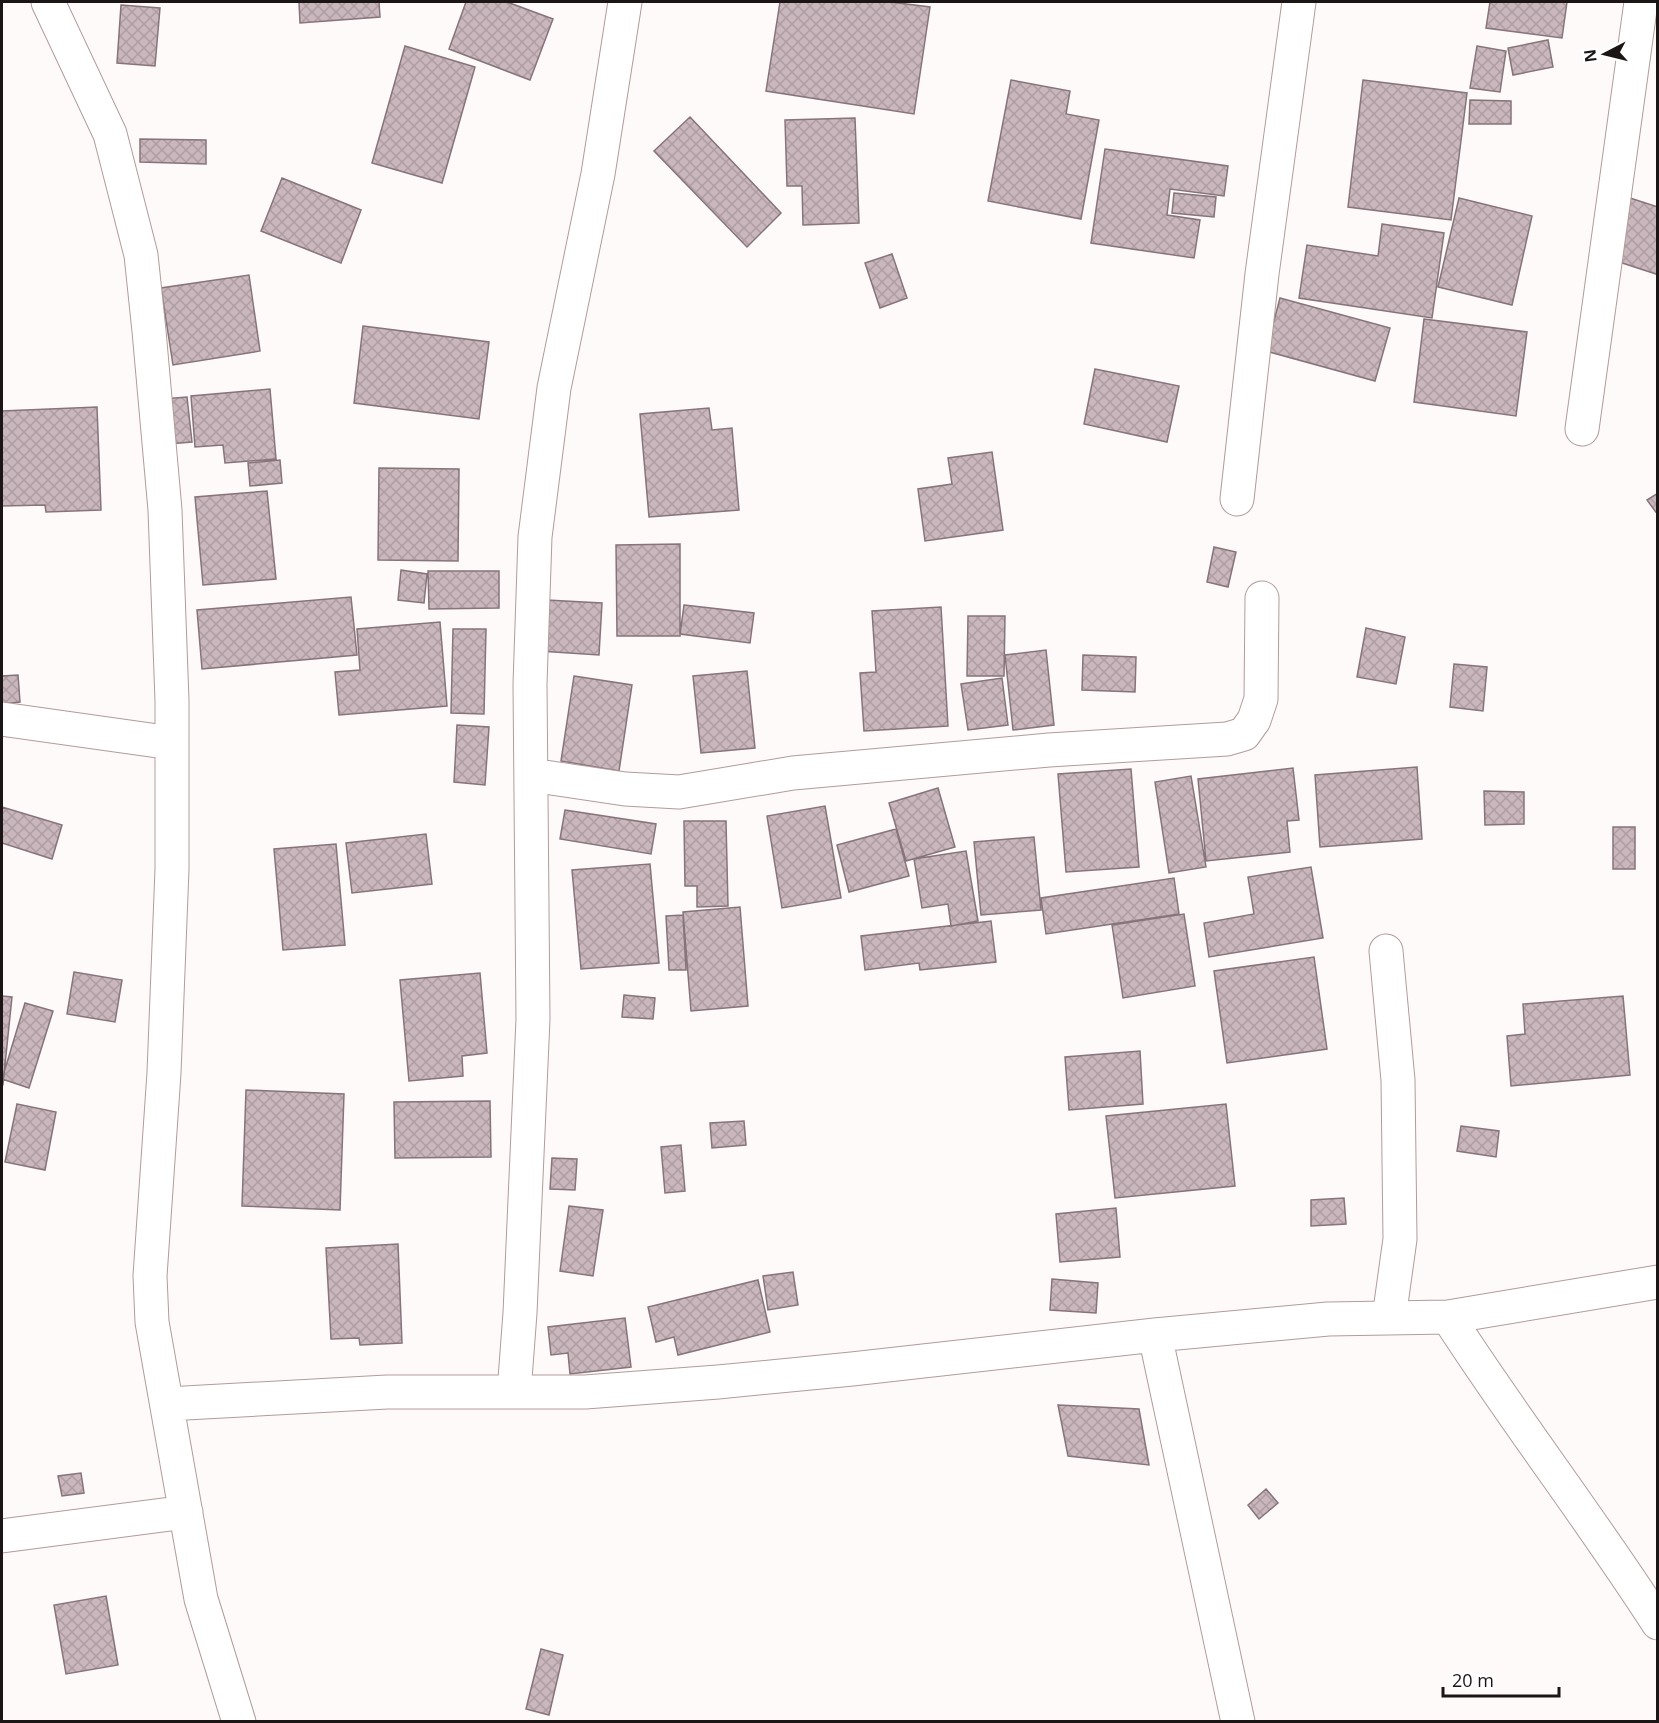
<svg xmlns="http://www.w3.org/2000/svg" width="1659" height="1723" viewBox="0 0 1659 1723" font-family="'Open Sans',sans-serif">
<defs>
<pattern id="building-cross-hatch" width="8" height="8" patternUnits="userSpaceOnUse" patternTransform="scale(1.5)"><rect width="8" height="8" fill="#cab7be"/><path d="M0 0l8 8M0 8l8-8" fill="none" stroke="#ad9ca2"/></pattern>
</defs>
<rect width="100%" height="100%" fill="#fefafa"/>
<path fill="url(#building-cross-hatch)" stroke="#86747a" stroke-width="1.5" d="M299,2h80l1,15 -80,6z
M466,2h41l46,17 -23,61 -81,-31z
M780,2h110l40,5 -16,107 -148,-23z
M1490,2h77l-5,36 -76,-10z
M121,5l39,3 -5,58 -38,-3z
M1548,40l5,27 -40,8 -5,-27z
M405,46l70,21 -33,116 -70,-20z
M1477,46l29,5 -6,41 -30,-4z
M1011,80l59,11 -4,23 33,6 -18,99 -93,-18z
M1363,80l104,13 -16,127 -103,-13z
M1470,100l41,1v23h-42z
M690,117l91,96 -34,34 -93,-96z
M855,118l4,105 -56,2 -1,-39h-15l-2,-66z
M140,139l66,1v24l-66,-2z
M1105,149l123,17 -4,30 -54,-7 -3,26 33,5 -6,38 -103,-15z
M282,178l79,32 -20,53 -80,-32z
M1174,193l42,4 -2,20 -42,-4z
M1627,197l31,10v63l-2,4 -49,-16z
M1459,198l73,18 -20,89 -74,-18z
M1382,224l62,9 -12,85 -133,-20 8,-53 71,11z
M892,254l15,44 -27,10 -15,-45z
M249,275l11,76 -87,14 -12,-77z
M1280,298l110,30 -15,53 -109,-30z
M1424,319l103,13 -11,84 -102,-14z
M363,326l126,16 -10,77 -125,-16z
M1095,369l84,17 -12,56 -83,-18z
M270,389l6,70 -51,4 -2,-18 -28,2 -4,-51z
M187,397l5,45 -24,2 -5,-45z
M97,407l4,103 -55,2 -1,-7 -43,1v-95z
M709,408l3,22 20,-2 7,82 -90,7 -9,-103z
M992,452l11,78 -78,11 -7,-52 34,-5 -4,-26z
M280,460l2,23 -32,3 -2,-23z
M379,468l80,1 -1,92 -80,-1z
M267,491l9,88 -73,6 -8,-88z
M1658,493v22l-11,-15z
M680,544v92h-63l-1,-91z
M1214,547l22,5 -8,35 -21,-5z
M401,570l26,4 -3,29 -26,-3z
M428,571h71v37l-70,1z
M351,597l6,58 -155,14 -5,-59z
M528,599l74,4 -3,52 -75,-5z
M684,605l70,8 -4,30 -70,-9z
M941,607l7,119 -84,5 -4,-58 16,-1 -4,-61z
M968,616h37l-1,60h-37z
M440,622l7,84 -108,9 -4,-43 25,-2 -3,-41z
M1366,628l39,9 -9,47 -39,-7z
M453,629h33l-2,85 -33,-1z
M1046,650l8,75 -41,5 -8,-75z
M1083,655l53,2 -1,35 -53,-2z
M1454,664l33,3 -4,44 -33,-4z
M747,671l8,77 -54,5 -8,-77z
M18,675l2,27 -18,2v-28z
M574,676l58,9 -13,86 -58,-10z
M1002,678l6,47 -40,5 -7,-46z
M457,725l32,2 -4,58 -31,-3z
M1417,767l5,72 -102,8 -5,-72z
M1293,768l6,52 -12,1 3,31 -84,9 -8,-82z
M1131,769l8,98 -73,5 -8,-98z
M1191,776l15,91 -37,6 -14,-91z
M938,788l17,59 -49,14 -17,-58z
M1484,791l40,1v32l-39,1z
M825,806l16,92 -59,10 -15,-92z
M2,807l60,18 -10,34 -50,-16z
M565,810l91,14 -5,30 -91,-15z
M684,821h42l2,85 -31,1v-21h-12z
M1613,827h22v42h-22z
M896,829l13,47 -60,16 -12,-47z
M426,834l6,50 -80,9 -6,-50z
M1034,837l7,73 -60,5 -7,-73z
M336,844l9,101 -62,5 -9,-101z
M966,851l12,70 -27,5 -3,-22 -26,4 -8,-49z
M650,864l9,99 -78,6 -9,-99z
M1311,867l12,71 -114,19 -5,-34 50,-9 -6,-37z
M1174,878l5,36 -133,20 -5,-36z
M740,907l8,99 -57,5 -8,-99z
M1184,914l11,72 -72,12 -11,-73z
M683,915l3,55h-17l-3,-54z
M991,921l5,41 -76,8 -1,-7 -54,7 -4,-34z
M1314,957l13,92 -100,14 -13,-92z
M74,972l48,8 -7,42 -48,-8z
M480,973l7,80 -25,3 1,20 -54,5 -9,-101z
M624,995l31,3 -2,21 -31,-2z
M2,996l10,1 -9,87 -1,-1z
M1623,996l7,79 -119,11 -4,-50 18,-2 -2,-30z
M25,1003l28,8 -24,77 -27,-9z
M1140,1051l3,53 -74,6 -4,-53z
M246,1090l98,4 -4,116 -98,-4z
M490,1101l1,56 -96,1 -1,-56z
M17,1104l39,8 -11,58 -40,-8z
M1226,1104l9,82 -120,12 -9,-82z
M744,1121l2,24 -34,3 -2,-25z
M1461,1126l38,5 -3,26 -39,-6z
M681,1145l4,46 -20,2 -4,-46z
M552,1158l25,1 -2,31 -25,-1z
M1344,1198l2,26 -35,2v-26z
M569,1206l34,4 -10,66 -33,-5z
M1116,1208l4,49 -60,5 -4,-48z
M398,1244l4,99 -42,2 -1,-7 -28,1 -5,-91z
M793,1272l5,33 -30,5 -5,-34z
M1052,1279l46,4 -2,30 -46,-3z
M758,1280l12,52 -92,23 -4,-18 -18,5 -8,-35z
M625,1318l6,49 -61,7 -2,-21 -17,2 -3,-28z
M1058,1405l81,4 10,56 -81,-9z
M81,1473l3,20 -22,3 -4,-20z
M1266,1489l12,14 -19,16 -11,-14z
M106,1596l12,69 -52,9 -12,-69z
M541,1649l22,6 -14,60 -23,-6z"/>
<g fill="none" stroke-linecap="round" stroke-linejoin="round">
<defs>
<path id="minor" d="M48,2l62,132 31,121 8,76 16,179 7,191v168l-8,204 -14,203 2,46 49,277 38,123
M1582,429l59,-427
M1237,499l25,-225 37,-272
M2,719l170,24
M531,775l94,14 54,3 114,-19 256,-23 178,-11 17,-5 10,-14 7,-21 1,-101
M1386,951l12,129 2,159 -11,79
M1448,1317c67,104 143,202 210,306
M1155,1335l83,387
M514,1392l6,-79 13,-294 -3,-335 5,-147 19,-149 44,-214 27,-172
M167,1404l220,-12h198l133,-10 134,-13 303,-34 173,-16 120,-2 210,-35
M2,1536l184,-24"/>
</defs>
<use href="#minor" stroke="#b09c9b" stroke-width="35"/>
<use href="#minor" stroke="#fff" stroke-width="33"/>
</g>
<rect width="1659" height="1723" fill="none" stroke="#1c1515" stroke-width="6"/>
<g transform="translate(1605 54) rotate(263)" stroke="#ffffff" stroke-width="4.5" paint-order="stroke">
<path d="M0-4.5L10 22L0 15L-10 22Z" fill="#1c1515"/>
<text y="-9" font-size="16" font-weight="bold" text-anchor="middle" fill="#1c1515">N</text>
</g>
<path d="M1443 1687v9h116v-9" fill="none" stroke="#1c1515" stroke-width="3"/>
<text x="1452" y="1687" font-size="18" fill="#1c1515" stroke="#ffffff" stroke-width="4.5" paint-order="stroke">20 m</text>
</svg>
